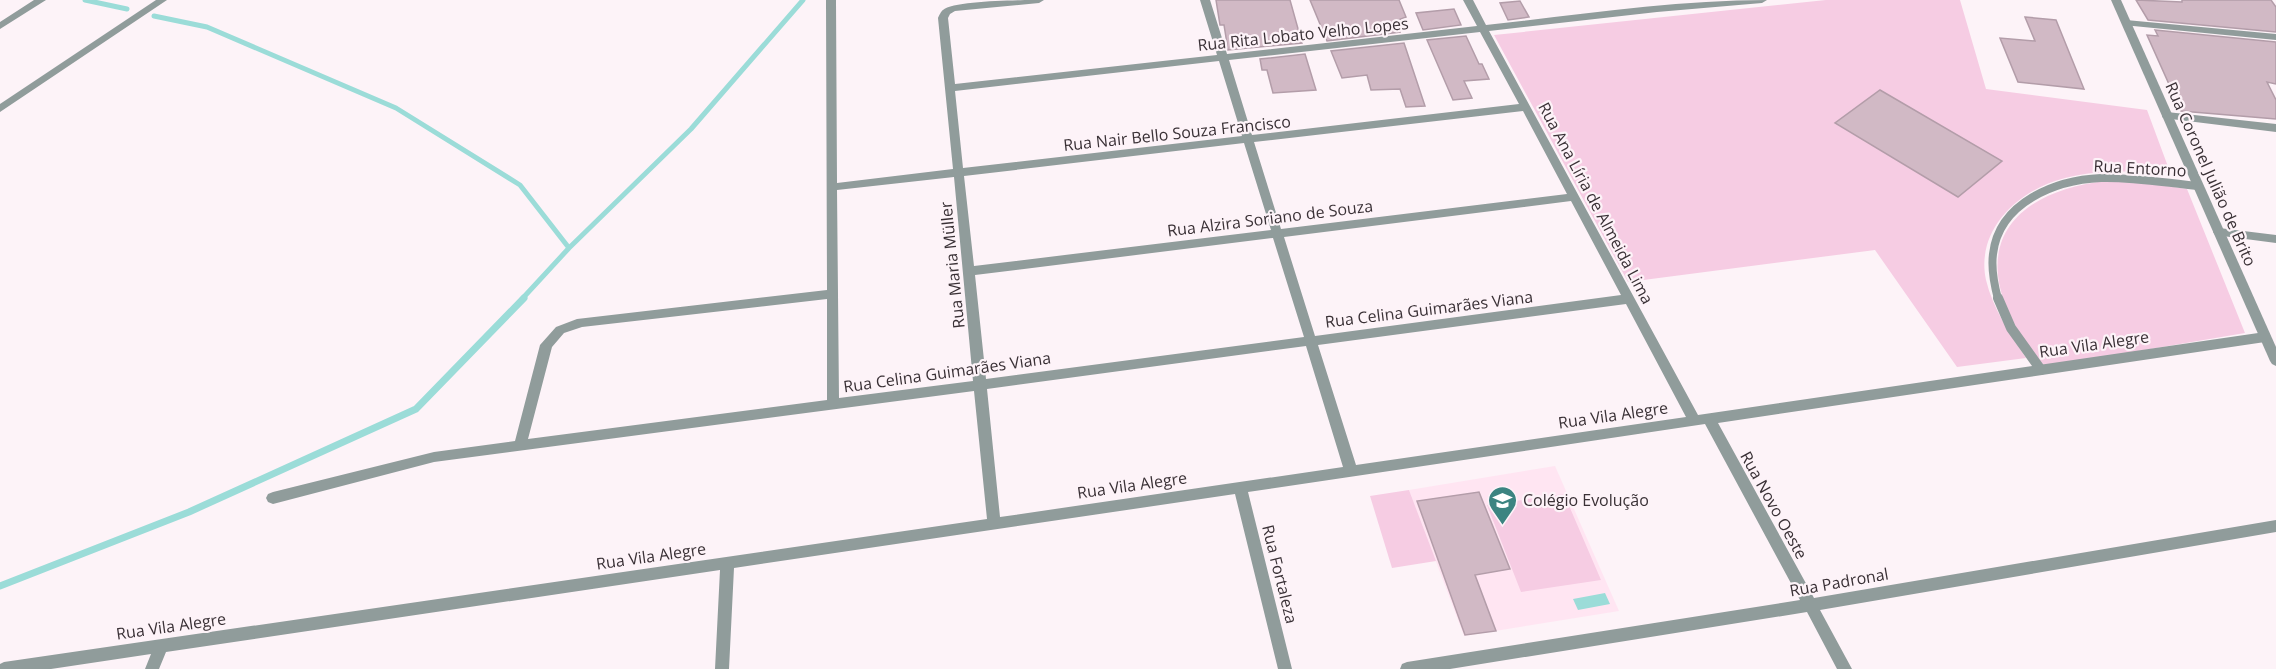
<svg xmlns="http://www.w3.org/2000/svg" width="2276" height="669" viewBox="0 0 2276 669" font-family="'Open Sans',sans-serif">
<rect width="100%" height="100%" fill="#fdf3f8"/>
<path fill="#ffe5f2" d="M1555,466l64,145 -155,25 -55,-146z"/>
<path fill="#f6cce3" d="M1826,0h134l26,89 161,21 23,62c-35,0 -71,-3 -105,6 -45,11 -90,51 -79,102 7,29 24,54 40,78l-69,9 -82,-117 -247,32 -134,-247z
M2105,181l48,3 34,5 58,144 -201,34c-14,-20 -31,-40 -39,-63 -29,-79 31,-115 100,-123z
M1409,490l27,71 -44,7 -22,-72z
M1564,494l37,86 -80,12 -34,-87z"/>
<path fill="#9bdcd8" d="M1605,593l5,11 -32,6 -5,-11z"/>
<g fill="none" stroke-linecap="round" stroke-linejoin="round">
<path stroke="#9bdcd8" stroke-width="5" d="M85,0l42,9
M154,16l53,11 189,81 124,77 49,63
M522,299l47,-51 122,-119 112,-129"/>
<path stroke="#9bdcd8" stroke-width="7" d="M0,586l189,-74 227,-103 108,-111"/>
</g>
<path fill="#d1b9c5" stroke="#b39da9" stroke-width="1.5" d="M1216,0h74l12,43 -74,7 -4,-25h-4z
M1310,0h89l7,17 -10,4 4,11 -73,9z
M2136,0l46,2v-2h89l5,7v25l-128,-12z
M1520,1l9,16 -21,3 -8,-17z
M1454,9l7,16 -38,5 -7,-17z
M2025,17l31,3 28,69 -66,-7 -18,-44 35,3z
M2155,30l121,12v42l-9,-2 9,18v19l-95,-8 -34,-76 11,1z
M1466,36l13,28h3l7,15 -25,2 8,17 -19,2 -26,-60z
M1404,43l21,63 -19,1 -6,-18 -29,1 -4,-15 -25,3 -11,-27z
M1305,54l11,36 -43,3 -6,-23h-5l-2,-11z
M1880,90l122,71 -44,36 -123,-74z
M1479,492l31,77 -35,6 21,56 -31,4 -48,-134z"/>
<g fill="none" stroke-linecap="round" stroke-linejoin="round">
<path stroke="#909c9b" stroke-width="8" d="M1998,299c-4,-15 -7,-30 -5,-45 6,-52 63,-74 108,-76 32,-1 65,5 97,8"/>
<path stroke="#909c9b" stroke-width="10" d="M1998,298l13,30 30,42"/>
<path fill="#909c9b" fill-rule="evenodd" d="M34,0h12l-46,29v-7z
M156,0h11l-167,112v-8z
M826,0h10l1,183 116,-14 -15,-151c1,-2 3,-7 5,-8 11,-10 83,-10 101,-10l-5,3 -84,8 -5,3 -2,4 7,66 262,-29 -17,-55h10l17,54 250,-28 -14,-26h10l13,25c93,-10 187,-25 281,-25l-5,3 -105,9 -168,19 209,384 567,-83 4,2 2,3 -2,3 -4,2 -547,81 96,175 462,-78v12l-456,78 32,59h-15l-30,-57 -357,57h-50l2,-5 5,-2 393,-62 -95,-176 -457,68 44,177h-14l-43,-175 -501,74 -5,101h-14l5,-99 -554,82 -7,17h-14l6,-15 -100,15h-51v-5l4,-2 983,-143 -13,-128 -540,71 -161,42 -5,-2 -2,-4 2,-4 5,-2 161,-40 81,-11 25,-96 16,-18 21,-8 250,-29zM1480,32l39,72 -267,31 -23,-75zM1219,61l23,75 -279,32 -8,-77zM1523,111l44,83 -286,35 -27,-87zM1244,143l27,87 -297,36 -10,-90zM954,177l19,204 -134,17 -2,-208zM1571,201l50,94 -306,41 -31,-99zM1273,238l31,99 -318,42 -11,-104zM827,299v101l-299,39 24,-92 12,-14 18,-6zM1626,304l60,113 -330,48 -38,-120zM1306,346l37,121 -343,50 -13,-128z
M2126,20l150,14v6l-153,-15v-4z
M2167,112l109,12v8l-113,-14 -1,-2 1,-2z
M2219,228l57,7v8l-61,-8 -2,-3 2,-3z"/>
<path fill="#909c9b" fill-rule="evenodd" d="M2111,0h10l155,347v19l-4,-2 -2,-3z"/>
</g>
<defs>
<symbol id="school-pin" viewBox="-11 -11 22 30"><path d="M0 17L-7.5 6A9.5 9.5 0 1 1 7.5 6Z" fill="#3c8481" stroke="#fdf3f8"/><path d="M0-5L7-2L0 1L-7-2ZM-4 1L0 2.5L4 1V4Q0 6-4 4Z" fill="#fff"/></symbol>
</defs>
<g fill-rule="evenodd">
<use href="#school-pin" x="1486" y="484" width="33" height="45"/>
</g>
<g text-anchor="middle" stroke-width="4.5" stroke-linejoin="round" paint-order="stroke">
<g font-size="16" fill="#3a3136" stroke="#fdf3f8">
<text transform="translate(1303 34) rotate(-6)" y="6">Rua Rita Lobato Velho Lopes</text>
<text transform="translate(1177 133) rotate(-6)" y="6">Rua Nair Bello Souza Francisco</text>
<text transform="translate(2140 168) rotate(3)" y="6">Rua Entorno</text>
<text transform="translate(2211 174) rotate(66)" y="6">Rua Coronel Julião de Brito</text>
<text transform="translate(1596 203) rotate(62)" y="6">Rua Ana Líria de Almeida Lima</text>
<text transform="translate(1270 218) rotate(-7)" y="6">Rua Alzira Soriano de Souza</text>
<text transform="translate(952 265) rotate(-96)" y="6">Rua Maria Müller</text>
<text transform="translate(1429 309) rotate(-7)" y="6">Rua Celina Guimarães Viana</text>
<text transform="translate(2094 344) rotate(-8)" y="6">Rua Vila Alegre</text>
<text transform="translate(947 372) rotate(-8)" y="6">Rua Celina Guimarães Viana</text>
<text transform="translate(1613 415) rotate(-8)" y="6">Rua Vila Alegre</text>
<text transform="translate(1132 485) rotate(-8)" y="6">Rua Vila Alegre</text>
<text transform="translate(1774 505) rotate(61)" y="6">Rua Novo Oeste</text>
<text transform="translate(651 556) rotate(-8)" y="6">Rua Vila Alegre</text>
<text transform="translate(1280 574) rotate(76)" y="6">Rua Fortaleza</text>
<text transform="translate(1839 582) rotate(-10)" y="6">Rua Padronal</text>
<text transform="translate(171 626) rotate(-8)" y="6">Rua Vila Alegre</text>
</g>
<g font-size="16" fill="#3a3136" stroke="#fdf3f8" text-anchor="start">
<text x="1523" y="506">Colégio Evolução</text>
</g>
</g>
</svg>
